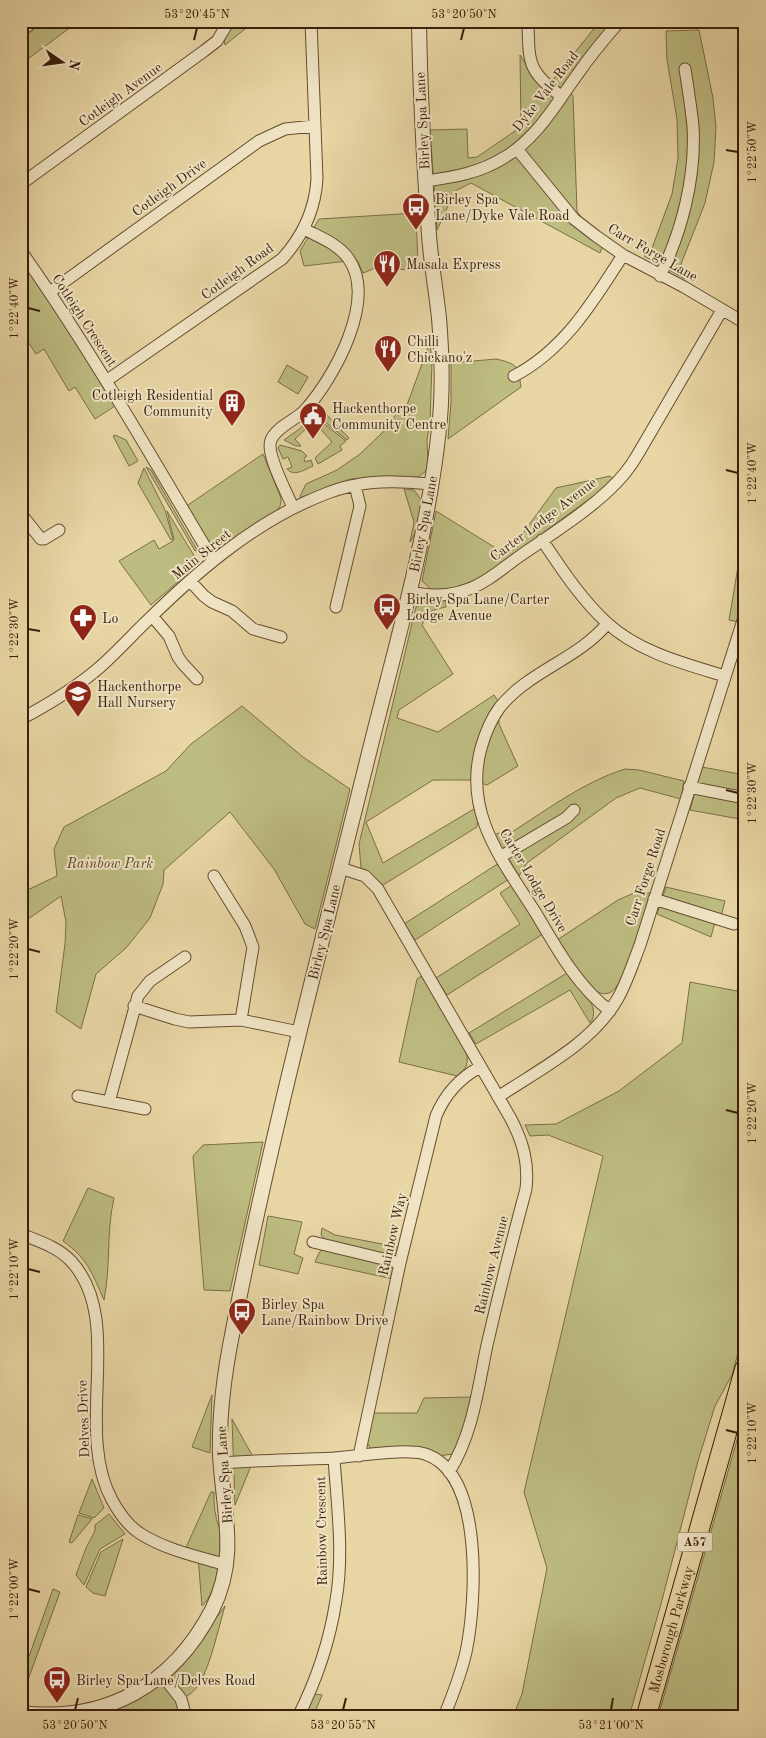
<svg xmlns="http://www.w3.org/2000/svg" width="766" height="1738" viewBox="0 0 766 1738" font-family="'Old Standard TT',serif">
<rect width="100%" height="100%" fill="#e8d6a4"/>
<filter id="stains"><feTurbulence type="fractalNoise" baseFrequency=".004" numOctaves="4"/><feColorMatrix values="0 0 0 0 .2 0 0 0 0 .09 0 0 0 0 .02 0 0 0 .5 -.17"/></filter>
<radialGradient id="worn" r=".72"><stop offset=".6" stop-color="#630" stop-opacity="0"/><stop offset="1" stop-color="#630" stop-opacity=".3"/></radialGradient>
<path fill="#bdbc81" stroke="#7b6e46" d="M43,21h36l-58,43v-27z
M234,21h21l-30,24 -1,-6z
M600,21h13l-49,62 9,13 4,115 25,37 -2,5 -129,-70 -16,8 -18,39 -7,-100 37,-1 1,29 9,-1 44,-30 -1,-72 24,36z
M699,30l14,68 3,30 -2,34 -9,41 -24,61 4,15 -41,-23 7,-5 21,-57 6,-36 -1,-39 -10,-59 -1,-29z
M416,213l2,52c-10,9 -24,2 -36,2 -6,0 -13,4 -19,6l-6,-13 -53,6 -4,-15 19,-32z
M21,261l33,48 61,97 -20,13 -20,-32 -6,4 -25,-42 -8,5 -15,-23z
M430,342l2,21 -2,59 -3,18 1,26 -2,5 -8,6 -11,1 -32,-1 -24,2 -22,7 -27,13 -2,-3 6,-12 31,-14 23,-16 22,-21 21,-28h4z
M496,359c22,5 22,7 25,28l-73,52 3,-36v-40z
M287,365l21,12 -10,17 -20,-12z
M319,407l30,31 -2,2 -33,-27z
M313,415l33,26 -6,5 2,4 -24,14 -3,-6 17,-16 -14,-16 -3,2 -7,-7z
M307,422l3,3 -15,14 6,7h-5l-12,-6 14,-10z
M115,435l11,5 12,21 -9,5 -16,-30z
M280,445l22,6 5,5 -3,2 1,4 6,-2 2,6c-9,4 -19,11 -26,3l5,-2 -4,-10 -5,2 -5,-11z
M263,454l18,44c0,5 0,8 -3,11 -8,11 -46,31 -59,39l-6,1 -28,-42z
M146,467l5,3 46,80 -2,1z
M144,468l21,42 8,29 -2,1 -33,-57z
M610,476l3,3 -17,15 -115,84 -36,13 -13,-1 -10,-9 14,-70 71,44 49,-67z
M404,489l10,1 8,11 -5,29 -7,12 4,-20z
M167,511l29,48 -1,8 -44,38 -32,-44 35,-21 5,9 14,-8 1,-2z
M745,535v63l-7,24 -9,-2 11,-65z
M425,601h21v6c-15,3 -17,4 -24,18l31,49 -54,36 -2,8 41,14 56,-37 4,6 1,23 19,42 -31,19 -16,-5h-38l-67,42 17,41 96,-57 -2,21 -94,58 -9,-8 -13,-9 -2,-24 57,-237z
M242,706l61,51 47,32 -35,140 -10,-5 -31,-55 -44,-57 -66,58 -1,14 -13,34 -24,30 -30,26 -15,55 -25,-17 9,-68 1,-22 -5,-26 -40,28v-31l36,-17 -3,-27 10,-22 102,-56 25,-27z
M702,767l43,8v45l-55,-10z
M625,769l14,1 45,11 -3,18 -41,-11 -24,10 -89,65 -8,13 -25,-41 5,-2 8,2c37,-23 76,-53 118,-66z
M499,863l10,16 -94,61 -11,-16z
M512,885l31,49 -96,61 -11,-17 84,-54 -20,-31z
M666,887l59,14 -3,12 -5,2 -6,22 -54,-23z
M634,893h16c-6,19 -24,91 -39,99 -3,2 -8,2 -11,1 -15,-6 -33,-39 -43,-53l61,-40z
M745,965v362l-13,48 -17,31 -17,55 -37,143 -32,113h-116l9,-23 25,-126 -23,-76 79,-336 -55,-21 -18,1 -5,-11 31,-1 63,-33 63,-48 8,-61 47,9z
M567,973c11,13 36,34 23,50l-20,-33 -94,54 -7,-11z
M423,975l43,76c3,12 1,18 -9,25l-58,-14 18,-83z
M263,1142l-33,149 -26,-1 -11,-134 10,-11z
M88,1188l26,10c-8,35 -3,67 -10,102 -12,-27 -16,-41 -41,-59z
M268,1216l34,6 -8,32 9,4 -5,16 -39,-9z
M322,1228l13,7 63,12 -5,32 -78,-17 4,-9 8,-11 -6,-7z
M212,1395l-2,58 -18,-6z
M471,1397l-11,46 -7,11 -15,2 -63,-6 -5,-2 -3,-6 7,-29h43l7,-15z
M745,1412v305h-87z
M232,1419l20,36 1,6 -18,44z
M92,1479l12,29 -10,10 -15,-5z
M211,1492h3c0,8 0,16 2,24 0,5 3,9 4,15 1,21 -2,60 -18,75l-4,-49 -14,-5z
M109,1514l16,20 -25,15 -16,36 -8,-10 10,-27 9,-17v-6z
M78,1515l14,4 -20,24 -3,-1z
M123,1539l-18,57 -12,-3 -7,-6 15,-35z
M53,1589l7,3 -39,107v-20z
M225,1606c-6,20 -16,66 -28,81 -4,5 -10,10 -16,12v18h-92c32,-9 63,-23 88,-46z
M314,1694l8,1 -9,22h-10z"/>
<g fill="none" stroke-linecap="round" stroke-linejoin="round">
<defs>
<path id="minor" d="M528,21c1,41 -1,50 33,75
M21,31l13,-10
M517,149l57,70 22,17 27,19 61,32 61,36
M426,181c28,-4 54,-8 79,-24 32,-19 51,-53 72,-82 13,-19 28,-37 43,-54
M21,184l183,-133 13,-10 12,-20
M21,251c70,99 130,205 192,309
M660,276c22,-45 36,-99 33,-150 -2,-19 -5,-38 -8,-57
M50,292l209,-151 26,-12 29,-3
M514,376c50,-26 79,-74 109,-121
M106,381l176,-122c21,-23 33,-48 35,-80l-6,-158
M21,476l1,-1
M293,508c-5,-14 -28,-54 -22,-68 5,-13 25,-20 34,-30 29,-32 73,-111 43,-152 -11,-15 -29,-21 -44,-29
M21,514l20,25h3l15,-9
M542,540c19,28 39,59 64,82 32,30 79,42 119,54
M190,581l14,15 8,6 20,9 21,18 28,8
M409,592c21,4 39,5 60,-3 19,-7 35,-22 51,-33 33,-23 80,-52 105,-83 5,-6 9,-12 13,-19l84,-144
M336,607l24,-101 -5,-21
M152,616l17,20 9,21 5,7 14,15
M607,624c-29,35 -78,47 -107,83 -9,12 -15,27 -19,41 -18,67 23,114 56,167 20,34 41,72 73,96
M21,719c28,-15 55,-31 79,-52 18,-16 34,-34 51,-50 46,-45 96,-88 155,-115 16,-7 32,-14 50,-17 25,-5 50,-3 75,-1
M689,787l56,11
M500,857l66,-39 8,-8
M340,868l25,8 13,13 133,230c12,23 18,44 15,70 -14,52 -27,104 -39,156 -9,43 -14,89 -38,127
M214,876l31,50 8,21 -12,73
M654,899l80,25
M134,1006l41,13 14,3 52,-2 58,12
M78,1096l67,13
M498,1097c42,-28 95,-54 120,-99 9,-16 15,-35 22,-53l105,-331
M109,1102l29,-106 12,-15 35,-24
M21,1234c17,7 37,13 50,27 55,60 2,167 41,239 7,13 16,26 29,34 25,16 58,23 86,31
M313,1242l87,21
M359,1456l41,-193 36,-147c9,-22 24,-38 44,-49
M221,1463c38,-3 76,-3 113,-5 24,-2 70,-10 91,-4 60,19 51,151 41,198 -5,23 -14,44 -22,65
M162,1675l19,24 5,18
M298,1717c18,-36 32,-77 38,-117 8,-46 1,-96 -2,-142"/>
<path id="tertiary" d="M21,1713c85,10 152,-28 191,-103 27,-54 11,-98 8,-155 -1,-40 4,-80 12,-120 37,-192 87,-381 134,-570 27,-111 61,-222 73,-336 4,-36 3,-75 0,-111 -3,-28 -8,-55 -10,-83 -5,-71 -9,-143 -10,-214"/>
<g id="trunk">
<path id="s1" d="M646,1717l99,-349"/>
</g>
</defs>
<use href="#minor" stroke="#654d30" stroke-width="13"/>
<use href="#tertiary" stroke="#654d30" stroke-width="16"/>
<use href="#trunk" stroke="#391f0a" stroke-width="21"/>
<use href="#minor" stroke="#f0e4c4" stroke-width="11"/>
<use href="#tertiary" stroke="#f0e4c4" stroke-width="14"/>
<use href="#trunk" stroke="#e8d6a4" stroke-width="19"/>
</g>
<path fill="none" stroke="#391f0a" stroke-width="2" d="M194,40l3,-12M461,40l3,-12M726,150l12,2M28,308l12,3M726,470l12,3M28,629l12,2M726,790l12,3M28,949l12,3M726,1110l12,3M28,1269l12,3M726,1430l12,3M28,1589l12,3M75,1710l3,-12M343,1710l3,-12M611,1710l2,-12"/>
<defs>
<symbol id="bus-pin" viewBox="-11 -11 22 30"><path d="M0 17L-7.5 6A9.5 9.5 0 1 1 7.5 6Z" fill="#8f2418" stroke="#f0e4c4"/><path d="M-5-6H5V4H4V6H2V4H-2V6H-4V4H-5ZM-3.5-4V0h7V-4ZM-3.5 1.2v1.5H-2V1.2ZM2 1.2v1.5H3.5V1.2Z" fill="#fff"/></symbol>
<symbol id="restaurant-pin" viewBox="-11 -11 22 30"><path d="M0 17L-7.5 6A9.5 9.5 0 1 1 7.5 6Z" fill="#8f2418" stroke="#f0e4c4"/><path d="M-5-6h1v4h1v-4h1v4h1v-4h1v5L-1.5 .5V6h-2V.5L-5-1ZM5-6V6H3V1.5H1.5Q1.5-4 5-6Z" fill="#fff"/></symbol>
<symbol id="building-pin" viewBox="-11 -11 22 30"><path d="M0 17L-7.5 6A9.5 9.5 0 1 1 7.5 6Z" fill="#8f2418" stroke="#f0e4c4"/><path d="M-4-6H4V6H1V3H-1V6H-4ZM-2.5-4.3h1.7v1.8h-1.7ZM.8-4.3h1.7v1.8H.8ZM-2.5-1h1.7V.8h-1.7ZM.8-1h1.7V.8H.8Z" fill="#fff"/></symbol>
<symbol id="civic-pin" viewBox="-11 -11 22 30"><path d="M0 17L-7.5 6A9.5 9.5 0 1 1 7.5 6Z" fill="#8f2418" stroke="#f0e4c4"/><path d="M-.6-6.5H3V-4.5H.6V-3L4-1V1h2V6H-6V1h2V-1L-.6-3ZM-1.2 2.5V6h2.4V2.5Z" fill="#fff"/></symbol>
<symbol id="pharmacy-pin" viewBox="-11 -11 22 30"><path d="M0 17L-7.5 6A9.5 9.5 0 1 1 7.5 6Z" fill="#8f2418" stroke="#f0e4c4"/><path d="M-2-6h4v4h4v4h-4v4h-4v-4h-4v-4h4Z" fill="#fff"/></symbol>
<symbol id="school-pin" viewBox="-11 -11 22 30"><path d="M0 17L-7.5 6A9.5 9.5 0 1 1 7.5 6Z" fill="#8f2418" stroke="#f0e4c4"/><path d="M0-5L7-2L0 1L-7-2ZM-4 1L0 2.5L4 1V4Q0 6-4 4Z" fill="#fff"/></symbol>
</defs>
<g fill-rule="evenodd">
<use href="#bus-pin" x="400" y="191" width="32" height="43"/>
<use href="#restaurant-pin" x="371" y="248" width="32" height="43"/>
<use href="#restaurant-pin" x="372" y="333" width="32" height="43"/>
<use href="#building-pin" x="216" y="387" width="32" height="43"/>
<use href="#civic-pin" x="297" y="400" width="32" height="43"/>
<use href="#bus-pin" x="371" y="591" width="32" height="43"/>
<use href="#pharmacy-pin" x="67" y="602" width="32" height="43"/>
<use href="#school-pin" x="62" y="678" width="32" height="43"/>
<use href="#bus-pin" x="226" y="1296" width="32" height="43"/>
<use href="#bus-pin" x="41" y="1664" width="32" height="43"/>
</g>
<g text-anchor="middle" stroke-width="4" stroke-linejoin="round" paint-order="stroke">
<rect fill="#f0e4c4" stroke="#705a42" stroke-width="1" x="677.5" y="1532.5" width="35" height="19" rx="4"/>
<g font-size="12" font-weight="bold" fill="#391f0a">
<text x="695" y="1546">A57</text>
</g>
<g font-size="14" fill="#391f0a" stroke="#f0e4c4">
<text transform="translate(545 91) rotate(-52)" y="5">Dyke Vale Road</text>
<text transform="translate(120 94) rotate(-36)" y="5">Cotleigh Avenue</text>
<text transform="translate(422 121) rotate(-93)" y="5">Birley Spa Lane</text>
<text transform="translate(169 187) rotate(-36)" y="5">Cotleigh Drive</text>
<text transform="translate(653 252) rotate(30)" y="5">Carr Forge Lane</text>
<text transform="translate(237 271) rotate(-36)" y="5">Cotleigh Road</text>
<text transform="translate(85 320) rotate(57)" y="5">Cotleigh Crescent</text>
<text transform="translate(543 519) rotate(-37)" y="5">Carter Lodge Avenue</text>
<text transform="translate(423 524) rotate(-79)" y="5">Birley Spa Lane</text>
<text transform="translate(201 554) rotate(-39)" y="5">Main Street</text>
<text transform="translate(645 877) rotate(-72)" y="5">Carr Forge Road</text>
<text transform="translate(534 880) rotate(59)" y="5">Carter Lodge Drive</text>
<text transform="translate(324 932) rotate(-76)" y="5">Birley Spa Lane</text>
<text transform="translate(392 1234) rotate(-77)" y="5">Rainbow Way</text>
<text transform="translate(491 1265) rotate(-76)" y="5">Rainbow Avenue</text>
<text transform="translate(83 1419) rotate(-92)" y="5">Delves Drive</text>
<text transform="translate(224 1475) rotate(-94)" y="5">Birley Spa Lane</text>
<text transform="translate(321 1531) rotate(-91)" y="5">Rainbow Crescent</text>
<text dy="5" stroke="none"><textPath href="#s1" startOffset="91">Mosborough Parkway</textPath></text>
</g>
<g font-size="14" fill="#391f0a" stroke="#f0e4c4" text-anchor="start">
<text x="435" y="204">Birley Spa<tspan x="435" dy="16">Lane/Dyke Vale Road</tspan></text>
<text x="406" y="269">Masala Express</text>
<text x="407" y="346">Chilli<tspan x="407" dy="16">Chickano'z</tspan></text>
<text x="213" y="400" text-anchor="end">Cotleigh Residential<tspan x="213" dy="16">Community</tspan></text>
<text x="332" y="413">Hackenthorpe<tspan x="332" dy="16">Community Centre</tspan></text>
<text x="406" y="604">Birley Spa Lane/Carter<tspan x="406" dy="16">Lodge Avenue</tspan></text>
<text x="102" y="623">Lo</text>
<text x="97" y="691">Hackenthorpe<tspan x="97" dy="16">Hall Nursery</tspan></text>
<text x="261" y="1309">Birley Spa<tspan x="261" dy="16">Lane/Rainbow Drive</tspan></text>
<text x="76" y="1685">Birley Spa Lane/Delves Road</text>
</g>
<g font-size="14" font-style="italic" fill="#5a4628" stroke="#f0e4c4">
<text x="110" y="868">Rainbow Park</text>
</g>
</g>
<rect width="766" height="1738" fill="none" stroke="#e8d6a4" stroke-width="55"/>
<g transform="translate(62 62) rotate(103)" stroke="#f0e4c4" stroke-width="4" paint-order="stroke">
<path d="M0-4L9 19L0 12L-9 19Z" fill="#391f0a"/>
<text y="-8" font-size="14" font-weight="bold" text-anchor="middle" fill="#391f0a">N</text>
</g>
<rect x="28" y="28" width="710" height="1682" fill="none" stroke="#391f0a" stroke-width="2"/>
<g font-size="12" text-anchor="middle" fill="#391f0a">
<text x="197" y="18">53°20'45"N</text>
<text x="464" y="18">53°20'50"N</text>
<text transform="translate(752 152) rotate(-90)" y="4">1°22'50"W</text>
<text transform="translate(14 308) rotate(-90)" y="4">1°22'40"W</text>
<text transform="translate(752 473) rotate(-90)" y="4">1°22'40"W</text>
<text transform="translate(14 629) rotate(-90)" y="4">1°22'30"W</text>
<text transform="translate(752 793) rotate(-90)" y="4">1°22'30"W</text>
<text transform="translate(14 949) rotate(-90)" y="4">1°22'20"W</text>
<text transform="translate(752 1113) rotate(-90)" y="4">1°22'20"W</text>
<text transform="translate(14 1269) rotate(-90)" y="4">1°22'10"W</text>
<text transform="translate(752 1433) rotate(-90)" y="4">1°22'10"W</text>
<text transform="translate(14 1589) rotate(-90)" y="4">1°22'00"W</text>
<text x="75" y="1729">53°20'50"N</text>
<text x="343" y="1729">53°20'55"N</text>
<text x="611" y="1729">53°21'00"N</text>
</g>
<rect width="100%" height="100%" filter="url(#stains)"/>
<rect width="100%" height="100%" fill="url(#worn)"/>
</svg>
